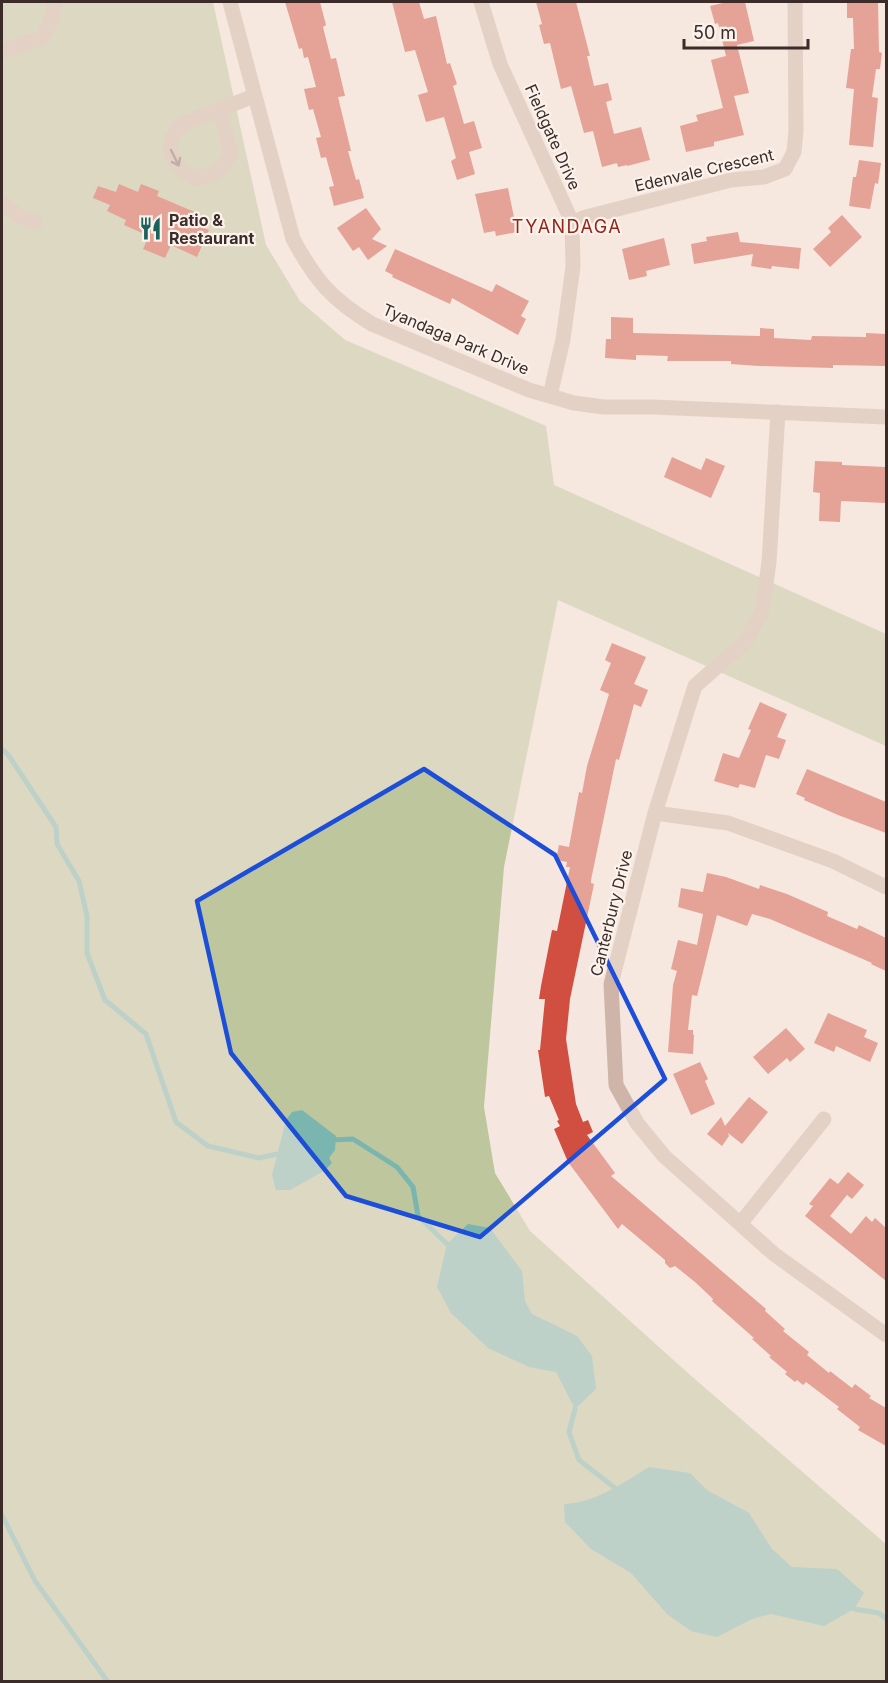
<svg xmlns="http://www.w3.org/2000/svg" width="888" height="1683" viewBox="0 0 888 1683" font-family="Inter,sans-serif">
<rect width="100%" height="100%" fill="#f5e7df"/>
<path fill="#bec69d" d="M2,2h211l53,243 34,56 45,39 201,86 8,59 332,149v112l-328,-146 -54,267 -20,240 11,66 35,58 159,143 197,170v137l-884,1z"/>
<path fill="#7ab5af" d="M302,1110l34,26 -1,14 -6,8 3,5 -8,8 -34,19h-14l-4,-15 14,-55 6,-8z
M468,1224l22,4 32,43 3,30 7,13 45,22 15,20 4,33 -21,20 -19,-37 -27,-5 -41,-19 -37,-35 -14,-26 10,-43z
M649,1467l41,6 17,17 42,23 23,36 20,18 45,2 27,24 -10,16 -30,17 -53,-12 -19,5 -35,18 -26,-6 -24,-17 -36,-41 -40,-24 -26,-27 -1,-18c31,-1 59,-21 85,-37z"/>
<g fill="none" stroke-linecap="round" stroke-linejoin="round">
<path stroke="#7ab5af" stroke-width="5" d="M2,749l7,7 47,71 1,17 22,37 8,35v37l18,47 41,34 30,88 32,24 51,12 23,-5
M331,1140l22,-1 44,28 16,20 5,29 29,28
M575,1409l-6,23 10,28 36,28
M2,1515l33,66 73,101
M854,1609l25,4 7,6"/>
</g>
<path fill="#d14f41" d="M285,2h35l6,23 -3,2 8,32 5,-1 9,38 -7,1 13,54h-3l8,29 3,-1 5,19 -30,8 -5,-19 5,-1 -8,-29 -5,1 -5,-20 5,-1 -8,-28 -4,1 -5,-21 12,-2 -8,-30 -4,1 -2,-10 -3,1z
M392,2h27l5,17 12,-3 11,48 3,-1 7,21 -4,2 11,38 10,-3 8,27 -13,4 6,22 -18,6 -6,-19 5,-3 -12,-41 -18,5 -8,-27 10,-3 -13,-42 -10,2z
M536,2h40l14,54h-3l7,30 14,-3 4,17 -6,2 8,32 27,-7 9,33 -23,6v-1l-9,2 -1,-4 -15,4 -9,-36 -9,2 -13,-47 -10,3 -11,-46 -6,1 -5,-19 3,-1z
M727,2h18l9,39 -17,4 12,48 -15,3 10,39 -30,7v4l-28,6 -6,-26 18,-5 -2,-6 27,-7 -12,-48 15,-4 -8,-33 -3,1 -5,-18z
M847,2h31l1,50 3,1 -2,16h-4l-4,28 6,1 -5,49 -24,-2 5,-56 -8,-1 5,-39h3l-1,-31h-6z
M859,160l22,3 -3,21 -3,-1 -5,26 -21,-3 4,-29h3z
M119,184l19,8 3,-8 18,7 -2,5 40,17 -4,11 16,6 -12,27 -26,-12 -6,13 -22,-9 6,-13 -25,-11 2,-5 -19,-9 3,-6 -17,-7 5,-12 18,6z
M508,188l9,44 -21,4 -1,-5 -11,2 -9,-39z
M366,208l15,21 -9,10 15,7 -19,14 -9,-13 -6,4 -16,-23z
M842,215l20,22 -32,30 -17,-18 18,-17 -3,-4z
M738,232l2,10 61,6 -2,21 -27,-3 -1,3 -20,-3 2,-12 -59,10 -3,-20 16,-3 -1,-4z
M664,238l6,27 -24,6 1,5 -18,4 -7,-31z
M395,249l97,43 4,-8 33,17 -8,15 5,3 -8,16 -66,-37 -2,6 -58,-27 1,-2 -8,-4z
M611,317l22,1v15l127,3v-8l14,1v9l37,2 1,-4 54,1v-4l20,1v32l-53,-1v3l-74,-2 -28,-2v-3h-64l1,-5 -32,-1v5l-31,-2 1,-19h5z
M672,457l29,13 5,-12 19,8 -14,32 -47,-21z
M815,461l27,1v3l44,2v36l-45,-2 -1,21 -21,-1 1,-28 -7,-1z
M612,643l34,14 -12,27 14,6 -7,17 -7,-3 -15,56 -3,-1 -25,121v3l3,1 -24,115 -4,40 10,65 7,18 5,-2 5,12 -6,3 28,38 -4,3 155,133 -1,2 20,18 -2,2 26,21 -2,3 22,18 1,-2 22,17 3,-4 16,12 -2,2 17,10v38l-28,-16 2,-3 -23,-18 2,-2 -33,-25 -3,3 -6,-5 -2,2 -10,-8 2,-2 -18,-15 2,-1 -19,-17 2,-1 -42,-37 1,-2 -18,-17 -20,-16 -5,2 -5,-5v-3l-43,-36 -4,5 -50,-67 -14,-33 6,-3 -3,-5 2,-1 -10,-24 -4,1 -7,-47h2l5,-51h-6l2,-13 11,-56 5,1 13,-64h-4l1,-5 -11,-2 3,-15 10,2 10,-55 3,1 5,-27 22,-72 -9,-4 11,-27 -6,-3z
M760,702l27,12 -10,23 9,3 -7,19 -13,-4 -11,33 -15,-4 -2,4 -24,-7 9,-28 16,5 12,-28 -3,-1z
M807,769l79,33v31l-48,-18 -34,-15 1,-2 -9,-4z
M707,873l19,4 33,12 1,-4 27,9 41,18 -1,4 30,13 2,-4 27,13v33l-15,-7 1,-1 -102,-44 -18,-5 -5,12 -30,-11 -20,81 -5,-1 -4,35h5v5h1l-1,19 -25,-2 5,-67 4,-14 -6,-2 7,-29 19,5 6,-31 -25,-7 3,-19 22,4z
M828,1013l39,17 -3,7 14,6 -8,19 -34,-16 -2,6 -20,-9z
M786,1028l19,21 -15,13 -3,-4 -19,16 -15,-17z
M700,1062l8,17 -3,2 10,23 -24,11 -18,-41z
M749,1097l19,15 -26,32 -14,-11 1,3 -7,10 -15,-12 14,-17 4,9z
M848,1172l16,13 -12,14 -5,-4 -17,21 21,18 15,-18 6,6 3,-4 11,10v53l-81,-65 8,-10 -4,-2 21,-26 8,6z"/>
<g fill="none" stroke-linecap="round" stroke-linejoin="round">
<path stroke="#cfb5a9" stroke-width="15" d="M230,2l63,237c23,42 38,60 79,85l157,66 45,13 30,4h49l233,10
M481,2l19,62 72,158 1,45 -10,72 -13,57
M2,51l40,-13 11,-21 1,-15
M219,109l12,44c-9,18 -15,21 -35,26l-15,-9 -11,-17 1,-14 9,-14 74,-29
M2,202l16,14 18,6
M572,222l14,-5 145,-37 33,-3 21,-8 9,-17 2,-21 -1,-129
M778,412l-9,150 -7,50 -17,30 -50,44 -40,127 -44,171 5,101 21,38 27,33 110,98 112,81
M655,813l73,10 105,38 53,26
M740,1224l84,-105"/>
</g>
<defs><path id="oneway-shaft" d="M-6 0H5M1.5-3L5.5 0L1.5 3" fill="none" stroke-width="1.6" stroke-linecap="round" stroke-linejoin="round" transform="scale(1.5)"/></defs>
<use stroke="#7e6a63" href="#oneway-shaft" transform="translate(175 158) rotate(64)"/>
<path d="M0 0H888V1683H0ZM424,769l131,86 110,224 -185,158 -134,-41 -115,-143 -34,-152z" fill="#f5e7df" fill-opacity=".55" fill-rule="evenodd"/>
<path fill="none" stroke="#1d4ed8" stroke-width="4.5" stroke-linejoin="round" d="M424,769l131,86 110,224 -185,158 -134,-41 -115,-143 -34,-152z"/>
<defs>
<symbol id="restaurant-bare" viewBox="-9 -9 18 18"><path d="M-5-6h1v4h1v-4h1v4h1v-4h1v5L-1.5 .5V6h-2V.5L-5-1ZM5-6V6H3V1.5H1.5Q1.5-4 5-6Z" fill="#1a625c" stroke="#fcf2ec" stroke-width="2.5" paint-order="stroke"/></symbol>
</defs>
<g fill-rule="evenodd">
<use href="#restaurant-bare" x="134" y="212" width="33" height="33"/>
</g>
<g text-anchor="middle" stroke-width="4.5" stroke-linejoin="round" paint-order="stroke">
<g font-size="16" fill="#3b2c29" stroke="#fcf2ec">
<text transform="translate(553 137) rotate(66)" y="6">Fieldgate Drive</text>
<text transform="translate(704 170) rotate(-13)" y="6">Edenvale Crescent</text>
<text transform="translate(456 339) rotate(23)" y="6">Tyandaga Park Drive</text>
<text transform="translate(611 913) rotate(-76)" y="6">Canterbury Drive</text>
</g>
<g font-size="16" font-weight="bold" fill="#3b2c29" stroke="#fcf2ec" text-anchor="start">
<text x="169" y="226">Patio &amp;<tspan x="169" dy="18">Restaurant</tspan></text>
</g>
<g font-size="18" letter-spacing="1.5" fill="#93261a" stroke="#fcf2ec">
<text x="567" y="233">TYANDAGA</text>
</g>
</g>
<rect width="888" height="1683" fill="none" stroke="#3b2c29" stroke-width="6"/>
<path d="M684 39v9h124v-9" fill="none" stroke="#3b2c29" stroke-width="3"/>
<text x="693" y="39" font-size="18" fill="#3b2c29" stroke="#fcf2ec" stroke-width="4.5" paint-order="stroke">50 m</text>
</svg>
